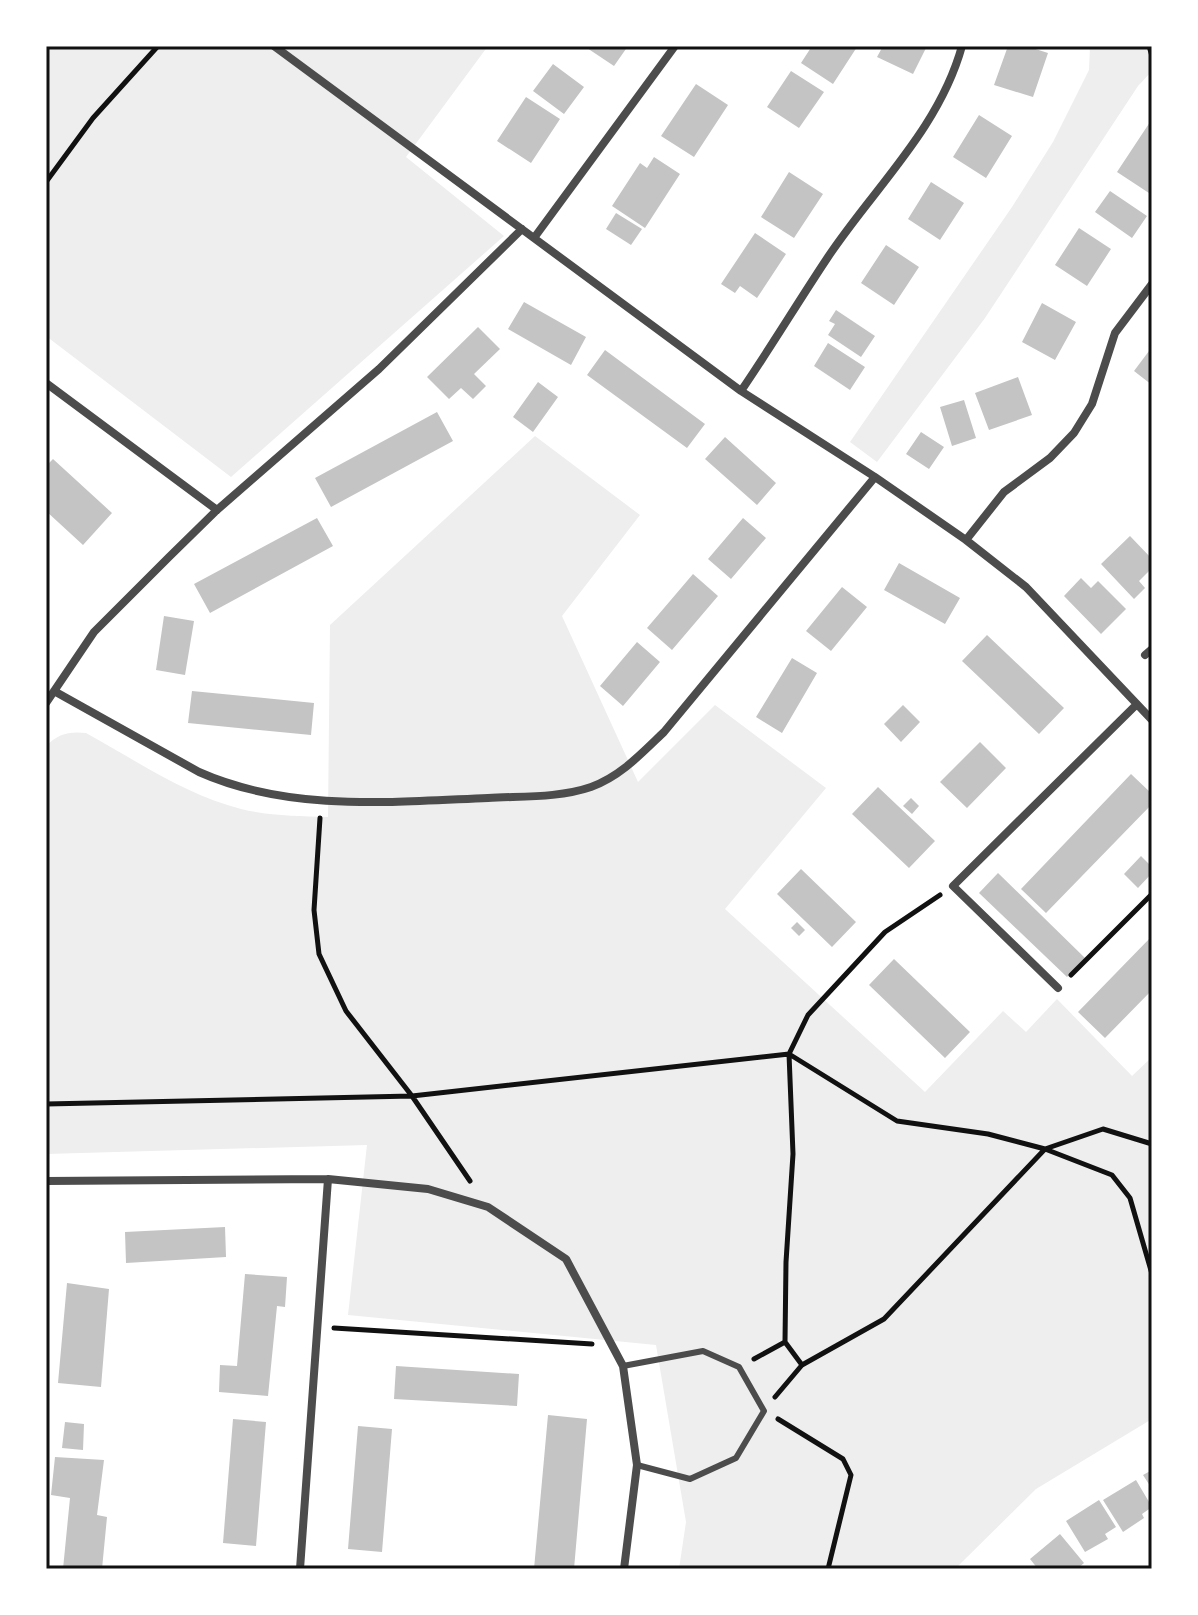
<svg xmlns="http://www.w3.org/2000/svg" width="1198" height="1615" viewBox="0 0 1198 1615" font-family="Mulish,sans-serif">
<rect width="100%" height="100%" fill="#fff"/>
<path fill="#eee" d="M46,46h442l-82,111 98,79 -273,241 -185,-141z
M1090,46h62v25l-14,15 -153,232 -108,144 -27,-20 162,-235 41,-65 36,-72z
M535,436l105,79 -78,101 76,166 77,-77 111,83 -101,121 200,183 78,-81 23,21 31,-33 75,77 20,-19v362l-116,70 -81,80h-276l7,-47 -30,-177 -308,-30 19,-170 -321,9v-408c12,-12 23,-15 40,-13 49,27 100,62 155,76 28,7 58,7 87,8l2,-192z"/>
<path fill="#c4c4c4" d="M584,46h44l-14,20z
M812,46h43l2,1 -24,37 -32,-21z
M883,46h40l3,2 -13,26 -36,-17z
M1008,46h18l22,7 -15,44 -39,-12z
M553,64l31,23 -20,27 -31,-23z
M791,71l33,21 -25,36 -32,-21z
M696,84l32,21 -34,52 -33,-21z
M526,97l34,22 -29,44 -34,-22z
M979,115l33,21 -26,42 -33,-21z
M1152,119v76l-35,-23z
M654,157l26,17 -35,54 -33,-22 28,-43 7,5z
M789,172l34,22 -29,44 -33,-21z
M931,182l33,21 -24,37 -32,-21z
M1110,191l37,25 -15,22 -37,-26z
M616,213l26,16 -11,16 -25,-16z
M1079,228l32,21 -24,37 -32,-21z
M755,233l31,21 -29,44 -17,-12 -5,7 -14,-9z
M886,245l33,22 -25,38 -33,-22z
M524,302l62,35 -15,28 -63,-36z
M1042,303l34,19 -21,38 -33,-18z
M836,310l39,26 -14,21 -33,-22 7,-11 -6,-3z
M478,327l22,22 -26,25 12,12 -13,13 -12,-11 -12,11 -22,-22z
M828,343l37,24 -15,23 -36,-24z
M1152,347v38l-18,-14z
M605,350l100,74 -18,24 -100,-73z
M1018,377l14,38 -43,15 -14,-37z
M538,382l20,15 -25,35 -20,-15z
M964,400l12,38 -24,8 -12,-39z
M437,412l16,29 -122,66 -16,-29z
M921,432l23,15 -15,22 -23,-15z
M725,437l51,46 -19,22 -52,-46z
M53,459l59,54 -29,32 -37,-34v-49l2,2z
M317,518l16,28 -123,67 -16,-29z
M743,518l23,20 -35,41 -23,-20z
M1130,536l22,23v9l-13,13 6,7 -11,11 -33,-35z
M899,563l61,35 -15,26 -61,-34z
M693,574l25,22 -46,54 -25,-22z
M1081,578l10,10 7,-7 28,28 -25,25 -37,-38z
M842,587l25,20 -36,44 -25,-20z
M164,616l30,5 -9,54 -29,-5z
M987,635l77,73 -25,26 -77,-73z
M637,642l23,20 -37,44 -23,-20z
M792,658l25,15 -35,60 -26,-16z
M192,691l122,12 -3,32 -123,-12z
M903,705l17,17 -19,20 -17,-18z
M980,742l26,26 -39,40 -27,-26z
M1131,774l21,20v10l-106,109 -25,-24z
M878,787l57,54 -26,27 -57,-54z
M911,798l8,8 -7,8 -9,-8z
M1141,856l11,11v6l-14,15 -14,-14z
M801,869l55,53 -24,25 -55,-53z
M998,873l87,85 -18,19 -88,-84z
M797,922l8,8 -6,6 -8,-8z
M1152,936v54l-47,48 -27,-26z
M894,959l76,73 -25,26 -76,-73z
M225,1227l1,30 -100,6 -1,-31z
M245,1274l42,3 -2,30 -8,-1 -9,90 -49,-4 1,-27 17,1z
M67,1283l42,6 -8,98 -43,-4z
M396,1366l123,8 -2,32 -123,-7z
M548,1415l39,4 -13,150h-40z
M233,1419l33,3 -10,124 -33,-3z
M65,1422l19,2 -1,26 -21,-2z
M358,1426l34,3 -10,123 -34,-3z
M55,1457l49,3 -7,55 10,2 -5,52h-39l7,-71 -19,-3z
M1152,1470v19l-9,-14z
M1136,1480l16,27 -10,7 2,4 -21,14 -20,-32z
M1099,1500l17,27 -11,7 3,5 -23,13 -19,-31z
M1060,1534l24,29 -7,6h-39l-8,-10z"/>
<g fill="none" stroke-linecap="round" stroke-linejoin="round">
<path stroke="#111" stroke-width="5" d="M1149,46l3,10
M46,182l47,-64 65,-72
M320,818l-6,92 5,44 27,57 66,85 58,85
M1071,975l81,-81
M46,1104l366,-8 377,-42 108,67 91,13 57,15 67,26 18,23 22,76
M334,1328l258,16
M785,1342l17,23
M754,1359l31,-17 1,-80 7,-108 -4,-100 19,-39 77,-83 55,-37
M775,1397l27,-32 82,-46 161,-170 58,-20 49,15
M778,1419l65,40 8,16 -23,94"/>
<path stroke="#4c4c4c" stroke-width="6" d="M623,1366l80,-15 36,16 25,44 -28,47 -46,21 -53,-14"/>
<path stroke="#4c4c4c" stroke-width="8" d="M274,46l467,345 134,86 91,63 60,47 126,133
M534,238l141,-192
M46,383l171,127
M741,391c30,-44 57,-89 87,-134 46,-69 111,-128 134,-211
M966,540l38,-48 46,-34 24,-25 18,-29 23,-71 37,-49
M1145,655l7,-6
M54,691l145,81c90,40 193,30 289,26 34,-2 71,0 103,-11 30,-11 51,-34 73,-55l211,-255
M46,703l48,-71 75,-75 48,-47 162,-141 143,-140
M1058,988l-105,-102 184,-182
M46,1181l282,-2 100,10 60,18 78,52 57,107 14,99 -13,104
M300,1569l28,-390"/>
</g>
<rect width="1198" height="1615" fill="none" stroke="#ffffff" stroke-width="96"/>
<rect x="48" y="48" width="1102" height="1519" fill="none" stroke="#111" stroke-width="3"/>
</svg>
